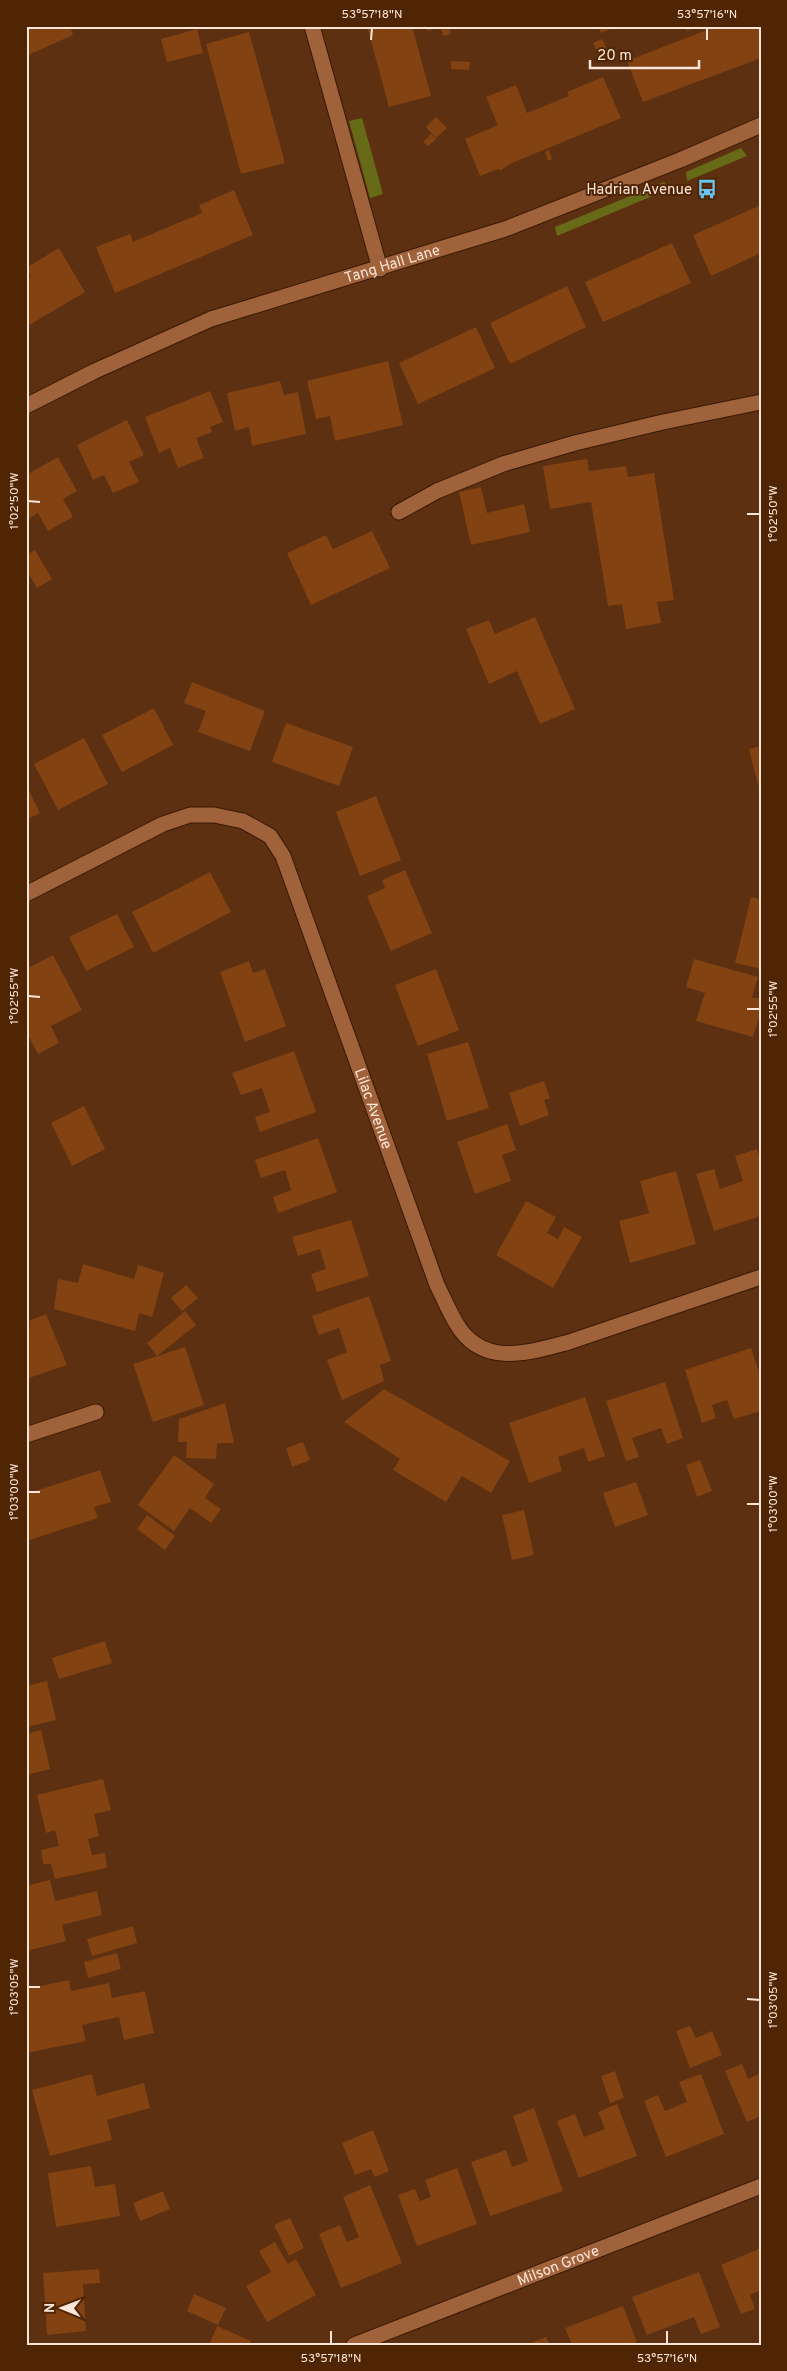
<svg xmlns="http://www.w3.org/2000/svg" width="787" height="2371" viewBox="0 0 787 2371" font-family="Overpass,sans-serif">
<rect width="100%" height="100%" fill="#5c3011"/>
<path fill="#676a16" d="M362,118l21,76 -13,4 -21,-77z
M741,148l6,8 -60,25 -1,-9z
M664,182l5,7 -112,47 -2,-9z"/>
<path fill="#824212" d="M26,26h44l3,9 -47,21z
M367,26h45l19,70 -42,11z
M425,26h24l2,8 -8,2 -2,-9 -14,4z
M598,26h14l1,2 -12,5z
M685,26h13l-11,5z
M717,26h44v32l-118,44 -16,-41z
M197,29l6,24 -36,9 -6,-23z
M249,32l36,131 -44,11 -35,-130z
M602,39l7,15 -9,4 -7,-15z
M451,61l19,1 -1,8 -18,-1z
M603,77l18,41 -109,45 -11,7 -3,-1 -18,7 -15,-37 33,-14 -12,-28 30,-12 11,28 42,-17 -2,-4z
M436,117l11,11 -11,10 -10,-11z
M431,134l5,5 -8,7 -5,-4z
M549,150l3,9 -4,2 -3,-9z
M234,190l19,45 -138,58 -19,-46 34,-13 3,8 33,-14 36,-15 -3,-8z
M761,205v48l-50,23 -18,-41z
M672,243l19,40 -88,39 -18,-40z
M59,248l26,44 -59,35v-47l5,-3 -5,-9z
M567,286l19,41 -76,37 -20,-41z
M476,327l19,41 -77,36 -19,-41z
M388,361l15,64 -68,16 -5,-25 -14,3 -9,-38z
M280,381l4,14 14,-3 8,42 -54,12 -3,-19 -14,4 -8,-38z
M210,391l13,31 -13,5 2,5 -16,6 8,20 -26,10 -8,-20 -11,5 -14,-36z
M127,420l17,35 -15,7 10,20 -26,11 -9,-18 -11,5 -16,-35z
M58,457l19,34 -14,8 10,18 -25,14 -10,-18 -10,6 -2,-2v-42z
M587,459l2,12 37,-5 2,11 26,-4 20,127 -17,2 4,21 -35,6 -4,-25 -14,2 -17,-104 -41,7 -7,-43z
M481,487l6,26 37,-9 6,28 -59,13 -12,-53z
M372,531l18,37 -79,37 -24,-52 39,-18 7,14z
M35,550l17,29 -15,9 -11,-19v-14z
M535,617l40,92 -35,15 -23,-53 -28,13 -23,-55 23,-9 6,14z
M192,682l73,29 -15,40 -52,-19 8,-21 -22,-8z
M154,708l19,37 -51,27 -20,-37z
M286,723l67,24 -14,39 -67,-24z
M84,738l24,46 -50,26 -24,-46z
M761,746v38l-3,1 -9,-36z
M26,785l14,28 -14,7z
M376,796l25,64 -41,16 -24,-64z
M405,870l27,63 -41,18 -24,-55 18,-8 -3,-8z
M210,872l21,40 -78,41 -21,-41z
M751,897l10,2v70l-26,-6z
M117,914l17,33 -48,24 -17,-34z
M53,955l29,55 -31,16 8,17 -21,11 -12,-23v-62z
M694,959l64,18 -6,21h9v13l-8,26 -57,-16 9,-28 -19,-6z
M249,961l4,12 12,-4 21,57 -41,16 -25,-70z
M436,969l23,61 -41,16 -23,-61z
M468,1042l21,66 -42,13 -20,-67z
M294,1051l22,61 -56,20 -5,-15 15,-5 -8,-24 -21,7 -9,-22z
M544,1081l6,17 -6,2 5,15 -29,11 -11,-33z
M84,1106l21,43 -33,17 -21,-43z
M507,1124l9,26 -14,5 9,26 -36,13 -18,-52z
M318,1138l19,54 -59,21 -5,-16 18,-7 -6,-20 -24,8 -6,-18z
M757,1149l4,12v55l-47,15 -18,-57 18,-5 6,20 23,-8 -8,-25z
M676,1171l20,73 -66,19 -11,-42 30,-8 -9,-32z
M526,1201l30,16 -9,16 11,6 6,-12 18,10 -29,51 -57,-33z
M351,1220l18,56 -52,16 -6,-18 15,-5 -6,-20 -22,7 -6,-19z
M83,1264l51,15 4,-14 26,8 -12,44 -13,-4 -4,18 -81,-22 4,-30 20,4z
M186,1285l12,13 -16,13 -11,-13z
M369,1296l22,65 -11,4 4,16 -42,19 -15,-40 20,-8 -8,-24 -20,7 -7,-19z
M185,1311l11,14 -39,31 -10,-13z
M46,1314l21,51 -41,14v-48l4,-2 -1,-8z
M185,1347l19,58 -51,17 -20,-58z
M751,1348l10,30v33l-27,8 -7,-19 -15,5 4,13 -14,5 -17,-53z
M665,1382l18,56 -16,6 -6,-16 -29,10 7,19 -13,4 -20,-60z
M384,1389l126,72 -19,32 -29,-17 -16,26 -53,-32 7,-11 -56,-37z
M585,1397l20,59 -17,6 -4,-14 -26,9 4,14 -33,12 -20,-60z
M225,1403l9,40h-17l-1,16 -30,-1 1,-16h-9l1,-23z
M303,1442l7,18 -18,7 -6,-19z
M174,1455l40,29 -9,14 16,11 -10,14 -21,-15 -16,23 -36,-26z
M700,1460l12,31 -15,6 -11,-32z
M100,1470l11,32 -17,5 4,11 -72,23v-47z
M636,1482l12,33 -33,12 -12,-34z
M524,1510l10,45 -22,5 -10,-45z
M147,1515l28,21 -10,14 -28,-21z
M105,1641l7,22 -53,16 -7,-21z
M47,1681l9,39 -30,7v-41z
M41,1730l9,39 -24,6v-41z
M103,1779l8,31 -17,4 5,22 -11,3 4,16 13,-2 2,15 -52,11 -4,-15h-8l-2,-14 18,-4 -4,-16 -9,3 -9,-38z
M50,1880l5,21 42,-10 5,24 -40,10 4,16 -40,10v-65z
M133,1926l4,17 -45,13 -5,-17z
M117,1953l4,16 -33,9 -4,-16z
M69,1980l2,11 38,-8 3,15 33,-7 9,42 -30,7 -5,-23 -37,8 4,16 -60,12v-64z
M690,2026l6,12 16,-7 10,24 -32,13 -14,-37z
M742,2064l6,15 13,-6v43l-14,6 -22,-51z
M615,2071l9,27 -14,5 -9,-27z
M92,2074l5,22 47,-13 6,25 -43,12 5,20 -62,16 -18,-66z
M701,2074l23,60 -58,23 -22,-56 14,-6 7,16 22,-9 -8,-20z
M617,2104l20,52 -58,22 -22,-57 18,-7 9,23 21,-8 -7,-17z
M534,2108l29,83 -73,25 -19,-54 35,-12 6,17 16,-6 -15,-45z
M373,2130l16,41 -14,6 -4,-8 -16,6 -13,-32z
M91,2166l4,21 20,-3 5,32 -64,11 -8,-54z
M457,2168l20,56 -60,22 -19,-51 17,-6 5,12 11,-4 -6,-17z
M370,2185l32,78 -61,25 -22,-54 21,-9 7,17 12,-5 -16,-40z
M163,2191l7,18 -30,12 -7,-18z
M290,2218l14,30 -15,8 -15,-31z
M275,2242l13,22 8,-5 20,36 -49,27 -21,-36 25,-14 -12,-21z
M761,2248v42l-11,5 5,14 -14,5 -20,-49z
M99,2269l1,14 -17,1 3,47 -39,4 -4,-62z
M699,2272l21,55 -19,7 -7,-17 -47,18 -15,-38z
M194,2294l32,14 -8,17 -31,-14z
M623,2306l14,36 -7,3h-58l-7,-17z
M217,2326l34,15 -1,4h-41z
M546,2337l4,8h-24z"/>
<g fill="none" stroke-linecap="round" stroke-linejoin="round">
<defs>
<g id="minor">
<path d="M312,26l68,243"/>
<path id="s1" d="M26,406l69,-35 116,-52 294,-90 175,-69 81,-35"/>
<path d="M399,512l38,-21 66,-27 72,-21 88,-21 98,-20"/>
<path id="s2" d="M26,894l137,-70 27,-9h24l29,6 27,15 13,20 154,429c6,12 12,26 19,38 26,45 72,30 113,19l192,-65"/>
<path d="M26,1435l70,-23"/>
<path id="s3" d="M354,2345l407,-159"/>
</g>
</defs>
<use href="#minor" stroke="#391a05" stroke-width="17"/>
<use href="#minor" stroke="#a0623b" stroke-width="15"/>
</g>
<path fill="none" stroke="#fbe6d9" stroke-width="2" d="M371,40l1,-12M707,40v-12M28,501l12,1M747,514h13M28,996l12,1M747,1009h13M28,1492h12M747,1504h13M28,1987h12M747,1999l13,1M331,2344v-13M667,2344v-13"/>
<defs>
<symbol id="bus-bare" viewBox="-9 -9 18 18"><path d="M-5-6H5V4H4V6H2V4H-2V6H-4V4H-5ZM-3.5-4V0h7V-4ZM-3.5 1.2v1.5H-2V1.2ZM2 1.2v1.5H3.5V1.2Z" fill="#69c4f1" stroke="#502504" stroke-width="2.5" paint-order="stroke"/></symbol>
</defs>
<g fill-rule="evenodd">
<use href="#bus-bare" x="693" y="175" width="28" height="28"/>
</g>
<g text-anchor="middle" stroke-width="4" stroke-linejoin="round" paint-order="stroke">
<g font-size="15" fill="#fbe6d9" stroke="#502504" text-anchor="end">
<text x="692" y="194">Hadrian Avenue</text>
</g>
<g font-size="15" fill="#fbe6d9" stroke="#502504">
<text dy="5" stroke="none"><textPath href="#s1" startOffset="394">Tang Hall Lane</textPath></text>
<text dy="5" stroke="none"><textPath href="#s2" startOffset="559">Lilac Avenue</textPath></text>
<text dy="5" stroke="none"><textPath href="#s3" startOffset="219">Milson Grove</textPath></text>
</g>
</g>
<rect width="787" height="2371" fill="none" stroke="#502504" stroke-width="55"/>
<g transform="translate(62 2308) rotate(271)" stroke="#502504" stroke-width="4" paint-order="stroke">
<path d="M0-4L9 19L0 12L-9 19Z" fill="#fbe6d9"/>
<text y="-8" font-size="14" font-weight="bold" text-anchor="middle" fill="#fbe6d9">N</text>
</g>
<path d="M590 60v8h109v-8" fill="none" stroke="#fbe6d9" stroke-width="2.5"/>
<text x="597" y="60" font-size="15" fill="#fbe6d9" stroke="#502504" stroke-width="4" paint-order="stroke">20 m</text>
<rect x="28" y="28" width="732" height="2316" fill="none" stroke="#fbe6d9" stroke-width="2"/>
<g font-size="12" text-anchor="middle" fill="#fbe6d9">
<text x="372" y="18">53°57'18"N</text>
<text x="707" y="18">53°57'16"N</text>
<text transform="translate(14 501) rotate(-90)" y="4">1°02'50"W</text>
<text transform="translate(773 514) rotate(-90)" y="4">1°02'50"W</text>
<text transform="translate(14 996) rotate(-90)" y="4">1°02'55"W</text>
<text transform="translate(773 1009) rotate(-90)" y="4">1°02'55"W</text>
<text transform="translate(14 1492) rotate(-90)" y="4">1°03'00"W</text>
<text transform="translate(773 1504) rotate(-90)" y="4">1°03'00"W</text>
<text transform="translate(14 1987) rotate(-90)" y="4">1°03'05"W</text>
<text transform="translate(773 2000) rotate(-90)" y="4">1°03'05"W</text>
<text x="331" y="2362">53°57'18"N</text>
<text x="667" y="2362">53°57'16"N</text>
</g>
</svg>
